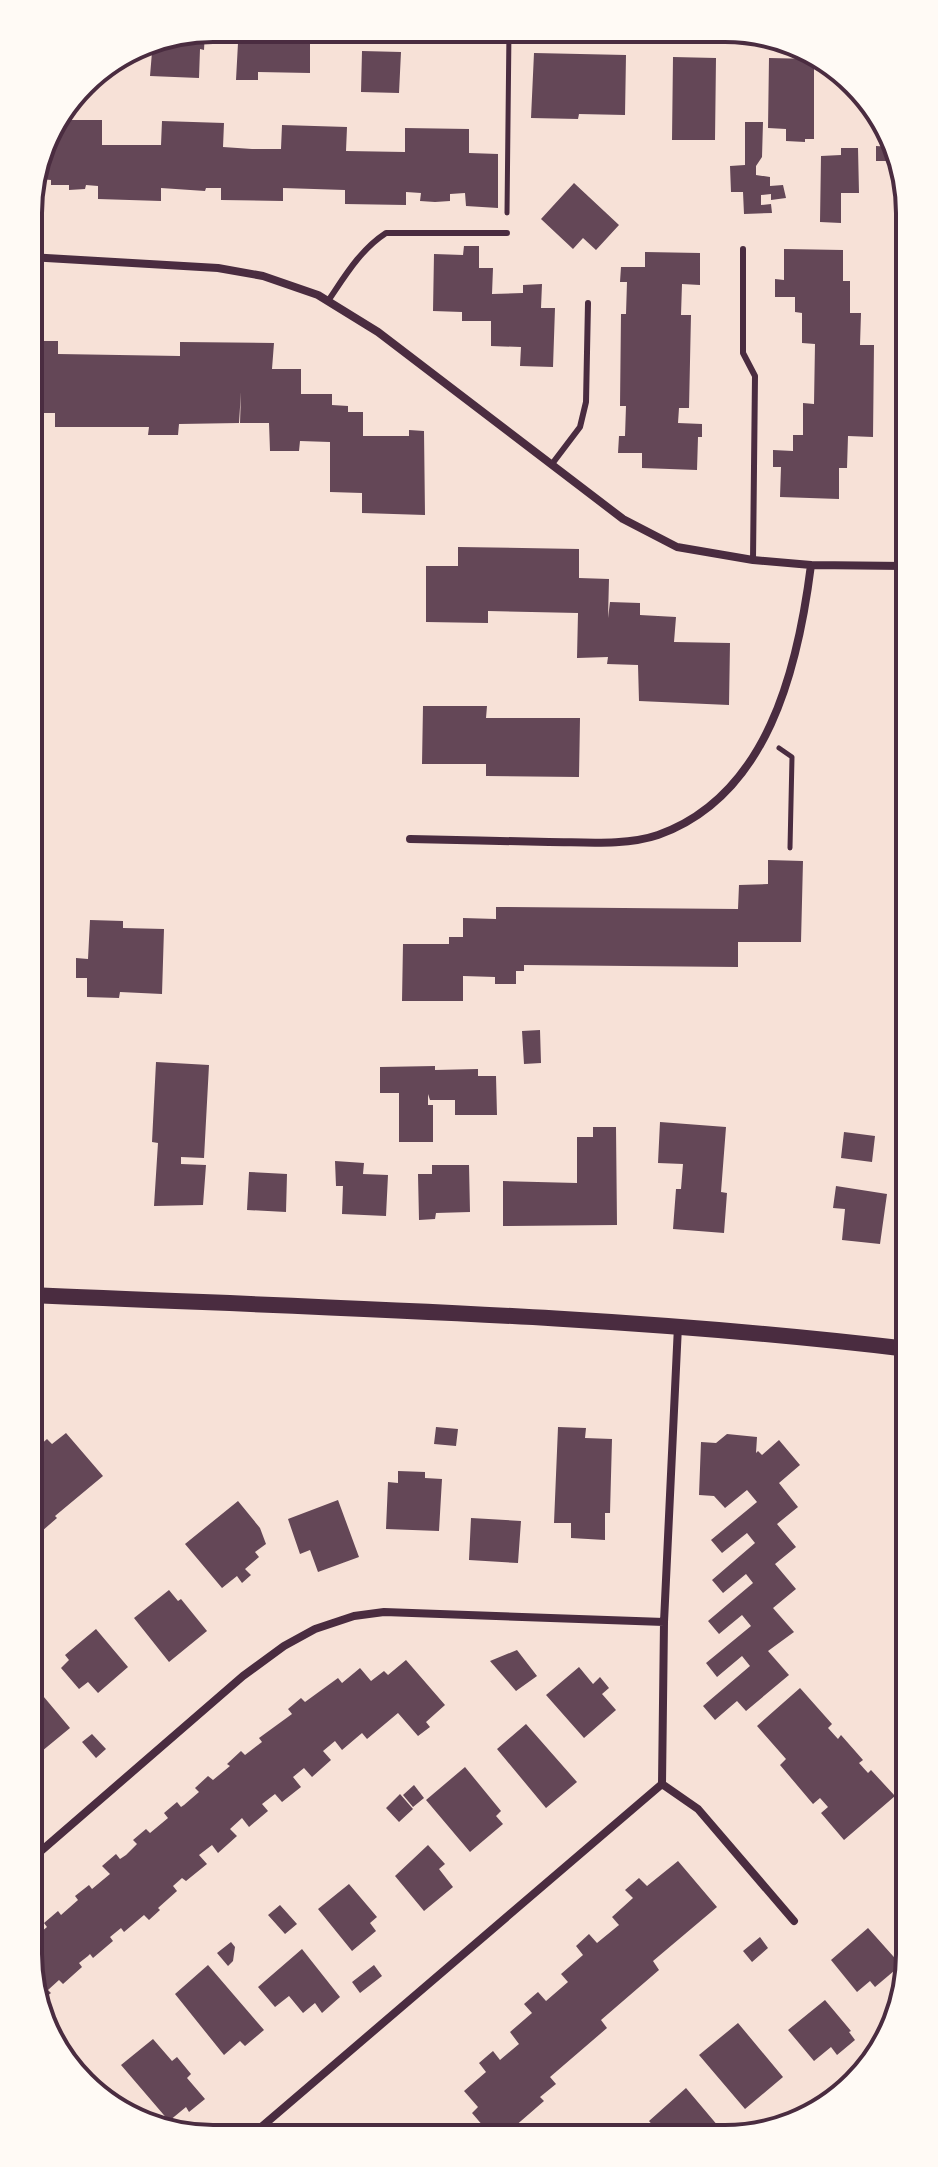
<svg xmlns="http://www.w3.org/2000/svg" width="938" height="2167" viewBox="0 0 938 2167" font-family="Manrope,sans-serif">
<rect width="100%" height="100%" fill="#f7e1d7"/>
<path fill="#644757" d="M200,31h5l-1,19 -4,-1 -1,29 -49,-2 3,-36z
M254,34l56,1v38l-52,-1v8h-22l2,-37h16z
M362,51l39,1 -2,41 -38,-1z
M534,53l92,2 -1,60 -46,-1 -1,5 -47,-1z
M673,57l43,1 -1,82h-43z
M769,58l45,1v80h-9v3l-19,-1v-12l-18,-1z
M59,115h11v5h32v25h59l1,-24 62,2 -1,24 29,2h29l1,-24 65,2 -1,24 59,1v-24l64,1v24l29,1v54l-32,-2 -1,-13 -15,1v7l-15,1 -15,-1 1,-8 -15,-1v13l-61,-1v-14l-62,-2v13l-62,-1v-12h-15l-1,3 -44,-3v13l-63,-2v-13l-12,-1 -1,4 -16,1v-5h-18v-5l-11,-1v11h-9l16,-59z
M745,122h18l-1,35 -6,9v9l14,2v9l13,-1 3,13 -15,2v-6l-10,1v10l10,-1 1,9 -28,1 -1,-22h-12l-1,-26 15,-1z
M876,146l16,1 4,14h-20z
M841,148h17l1,45h-18v30l-21,-1 1,-66 20,-1z
M574,183l45,42 -23,25 -13,-12 -10,11 -32,-30z
M464,246h15v22h14l-1,26 31,-1v-8l19,-1 -1,24h14l-2,59 -33,-1 1,-19 -30,-1v-25h-29v-9l-29,-1 1,-57 29,1z
M784,249l59,1v31h7v32h11l-1,32h14l-1,92 -25,-1 -1,32h-8v31l-59,-2 1,-30h-8v-17l20,1v-16h10v-32l11,1 1,-60 -13,-1v-30l-7,-1v-15h-20v-18l9,1z
M645,252l55,1v32l-18,-1 -1,31h10l-2,93h-10l-1,15 24,1v13h-4l-1,33 -55,-2v-15h-24l1,-17h6l1,-30h-6l1,-92h5l1,-32h-7l1,-15h24z
M29,341h29v13l122,2v-14l94,1 -2,26h29v25h31v11l16,1v6h15v24h46v-6l15,1 1,84 -63,-2v-20l-32,-1v-50l-30,-1 -1,10h-29l-1,-28h-29l1,-31 -2,31 -60,1 -1,11h-30l1,-8h-94v-14h-26z
M458,547l121,2v29l30,1 -1,39 2,-16 30,1v12l36,2 -2,25 56,1 -1,62 -90,-4 -1,-36 -31,-1 1,-7 -31,1 1,-45 -90,-2v12l-62,-1v-56h32z
M423,706h64l-1,12h94l-1,59 -93,-1v-12h-64z
M768,860l35,1 -2,81h-63v25l-214,-2v6h-8v13h-21v-7l-32,-1v25h-61l1,-57h46v-7h14v-19l33,1v-12l242,2 1,-24 29,-1z
M90,920l33,1v7l41,1 -2,65 -42,-2 -1,6 -32,-1v-19h-11v-20l12,1z
M540,1030l1,33 -17,1 -2,-33z
M156,1062l53,3 -5,93 -23,-1v7l25,1 -3,40 -49,1 4,-63 -6,-1z
M435,1066v4l43,-1v7h18l1,39h-42v-15h-25l-2,-6v11h5v37h-34v-49h-19v-26z
M660,1122l66,5 -5,65 6,1 -3,40 -51,-4 3,-40h5l2,-25 -25,-1z
M593,1127h23l1,98 -114,1v-45l74,2v-46h16z
M844,1132l31,4 -3,26 -31,-4z
M335,1161l29,2 -1,11 25,1 -2,41 -44,-2 1,-28h-7z
M432,1165h37l1,47 -34,1 -1,6 -16,1 -1,-46h14z
M900,1170h7v26h-8z
M249,1172l38,2 -1,38 -39,-2z
M836,1186l51,8 -7,50 -38,-4 3,-31 -12,-1z
M436,1427l22,2 -2,17 -22,-2z
M558,1427l28,1 -1,10 27,1 -2,74h-5v27l-34,-2v-15h-17z
M66,1433l37,43 -48,40 2,2 -23,20 4,4 -5,5 -1,-86 9,-8 -4,-5 10,-9 5,5z
M727,1434l30,3 -1,16 2,-2 4,4 17,-15 21,25 -21,18 19,24 -21,17 19,23 -21,17 21,25 -23,19 21,24 -26,19 21,24 -43,36 -9,-10 -22,19 -12,-14 47,-40 -8,-10 -25,21 -11,-14 45,-37 -9,-11 -23,19 -11,-13 45,-38 -7,-9 -23,19 -11,-13 43,-37 -8,-10 -25,20 -11,-13 46,-38 -10,-12 -22,18 -11,-12 -15,-1 2,-53 15,1z
M398,1471l27,1v6l17,1 -3,52 -53,-2 2,-47 10,1z
M338,1500l21,57 -41,15 -8,-22 -10,4 -12,-35z
M238,1501l22,27 6,16 -11,8 4,5 -14,12 6,6 -9,8 -5,-7 -15,12 -37,-44z
M471,1518l50,3 -3,42 -49,-3z
M901,1584h7v19h-8z
M169,1590l9,11 3,-2 26,32 -38,31 -35,-44z
M96,1629l32,38 -30,26 -10,-11 -9,7 -18,-21 8,-8 -4,-5z
M517,1650l20,26 -21,15 -26,-30z
M406,1660l39,45 -19,17 4,5 -12,9 -20,-23 -31,26 -5,-6 -20,17 -7,-9 -12,10 8,9 -19,17 -8,-9 -11,9 8,10 -19,15 -7,-8 -13,10 6,7 -19,16 -7,-9 -12,11 7,7 -19,17 -6,-8 -13,10 8,9 -21,17 -4,-3 -9,8 4,5 -19,17 2,2 -11,10 -5,-5 -20,17 -3,-4 -11,9 3,4 -20,17 -3,-4 -2,2 -9,7 3,4 -19,17 -4,-4 -11,10 3,3 -15,12 -2,-3v-64l13,-11 -3,-4 14,-12 3,4 17,-15 -3,-4 14,-11 3,4 18,-15 -8,-8 14,-12 4,5 6,-4 11,-11 -4,-4 13,-11 4,4 18,-15 -4,-5 13,-11 4,5 3,-2 15,-13 -4,-4 13,-12 5,4 17,-14 -3,-2 14,-13 4,4 17,-13 -3,-4 33,-24 -4,-5 13,-11 4,4 33,-24 4,5 18,-15 11,13 13,-10 4,4z
M897,1663h12v20l-13,-1z
M579,1667l14,17 7,-7 9,11 -7,6 14,16 -32,28 -38,-43z
M33,1684l37,44 -34,28h-3z
M800,1688l32,36 -4,4 10,11 3,-4 22,25 -4,3 9,10 3,-3 24,26 -51,44 -23,-27 7,-6 -8,-9 -7,6 -33,-39 6,-6 -29,-33z
M526,1724l51,58 -31,26 -49,-59z
M92,1734l14,15 -10,9 -14,-16z
M465,1767l36,44 -5,5 7,8 -33,28 -44,-52z
M414,1785l10,13 -11,9 -10,-12z
M400,1794l13,15 -14,13 -13,-14z
M428,1845l17,19 -6,5 14,18 -29,24 -29,-35z
M678,1861l39,46 -64,54 6,9 -58,50 6,8 -57,49 6,7 -16,13 4,4 -38,33h-16l-18,-21 6,-6 -14,-16 22,-19 -7,-9 14,-12 7,9 19,-16 -9,-12 22,-19 -8,-9 14,-12 8,9 22,-19 -7,-8 22,-19 -7,-9 13,-12 8,9 22,-18 -7,-8 21,-19 -8,-8 14,-12 8,8z
M349,1884l28,33 -7,6 6,8 -24,20 -34,-42z
M909,1897v27l-13,-16z
M280,1905l17,19 -12,10 -17,-19z
M868,1928l33,37 -26,22 -5,-6 -13,11 -26,-32z
M760,1937l8,11 -16,14 -9,-11z
M231,1942l4,5 -2,14 -5,5 -11,-13z
M302,1949l38,48 -18,16 -7,-10 -12,10 -14,-17 -14,11 -17,-20z
M208,1965l56,65 -19,16 -5,-5 -16,14 -49,-61z
M374,1965l8,11 -22,17 -8,-11z
M825,2000l26,31 -2,1 6,8 -18,15 -6,-8 -17,14 -26,-31z
M738,2023l45,54 -38,32 -46,-54z
M153,2039l19,22 5,-4 14,17 -4,4 18,21 -16,13 -3,-5 -17,14 -48,-56z
M686,2088l38,45h-65l-10,-12z"/>
<g fill="none" stroke-linecap="round" stroke-linejoin="round">
<path stroke="#4a2c40" stroke-width="5" d="M507,213l2,-183
M779,748l13,9 -2,91"/>
<path stroke="#4a2c40" stroke-width="6" d="M743,249v104l12,23 -2,184
M328,301c17,-25 32,-51 58,-68h121
M552,464l28,-37 6,-25 2,-99"/>
<path stroke="#4a2c40" stroke-width="8" d="M29,257l189,11 45,8 55,19 60,37 245,187 54,28 76,13 58,5 94,1
M410,839c46,1 93,2 139,3 34,0 77,4 109,-7 110,-39 140,-167 153,-270
M662,1784l2,-162 14,-296
M34,1857l209,-181 41,-30 31,-17 39,-13 30,-4 280,10
M252,2135l410,-351 36,25 96,112"/>
<path stroke="#4a2c40" stroke-width="16" d="M32,1295c292,13 585,19 876,54"/>
</g>
<path d="M0 0H938V2167H0ZM213 42H725A171 171 0 0 1 896 213V1954A171 171 0 0 1 725 2125H213A171 171 0 0 1 42 1954V213A171 171 0 0 1 213 42Z" fill="#fffaf5" fill-rule="evenodd"/>
<path fill="none" stroke="#4a2c40" stroke-width="4" d="M213 42H725A171 171 0 0 1 896 213V1954A171 171 0 0 1 725 2125H213A171 171 0 0 1 42 1954V213A171 171 0 0 1 213 42Z"/>
</svg>
